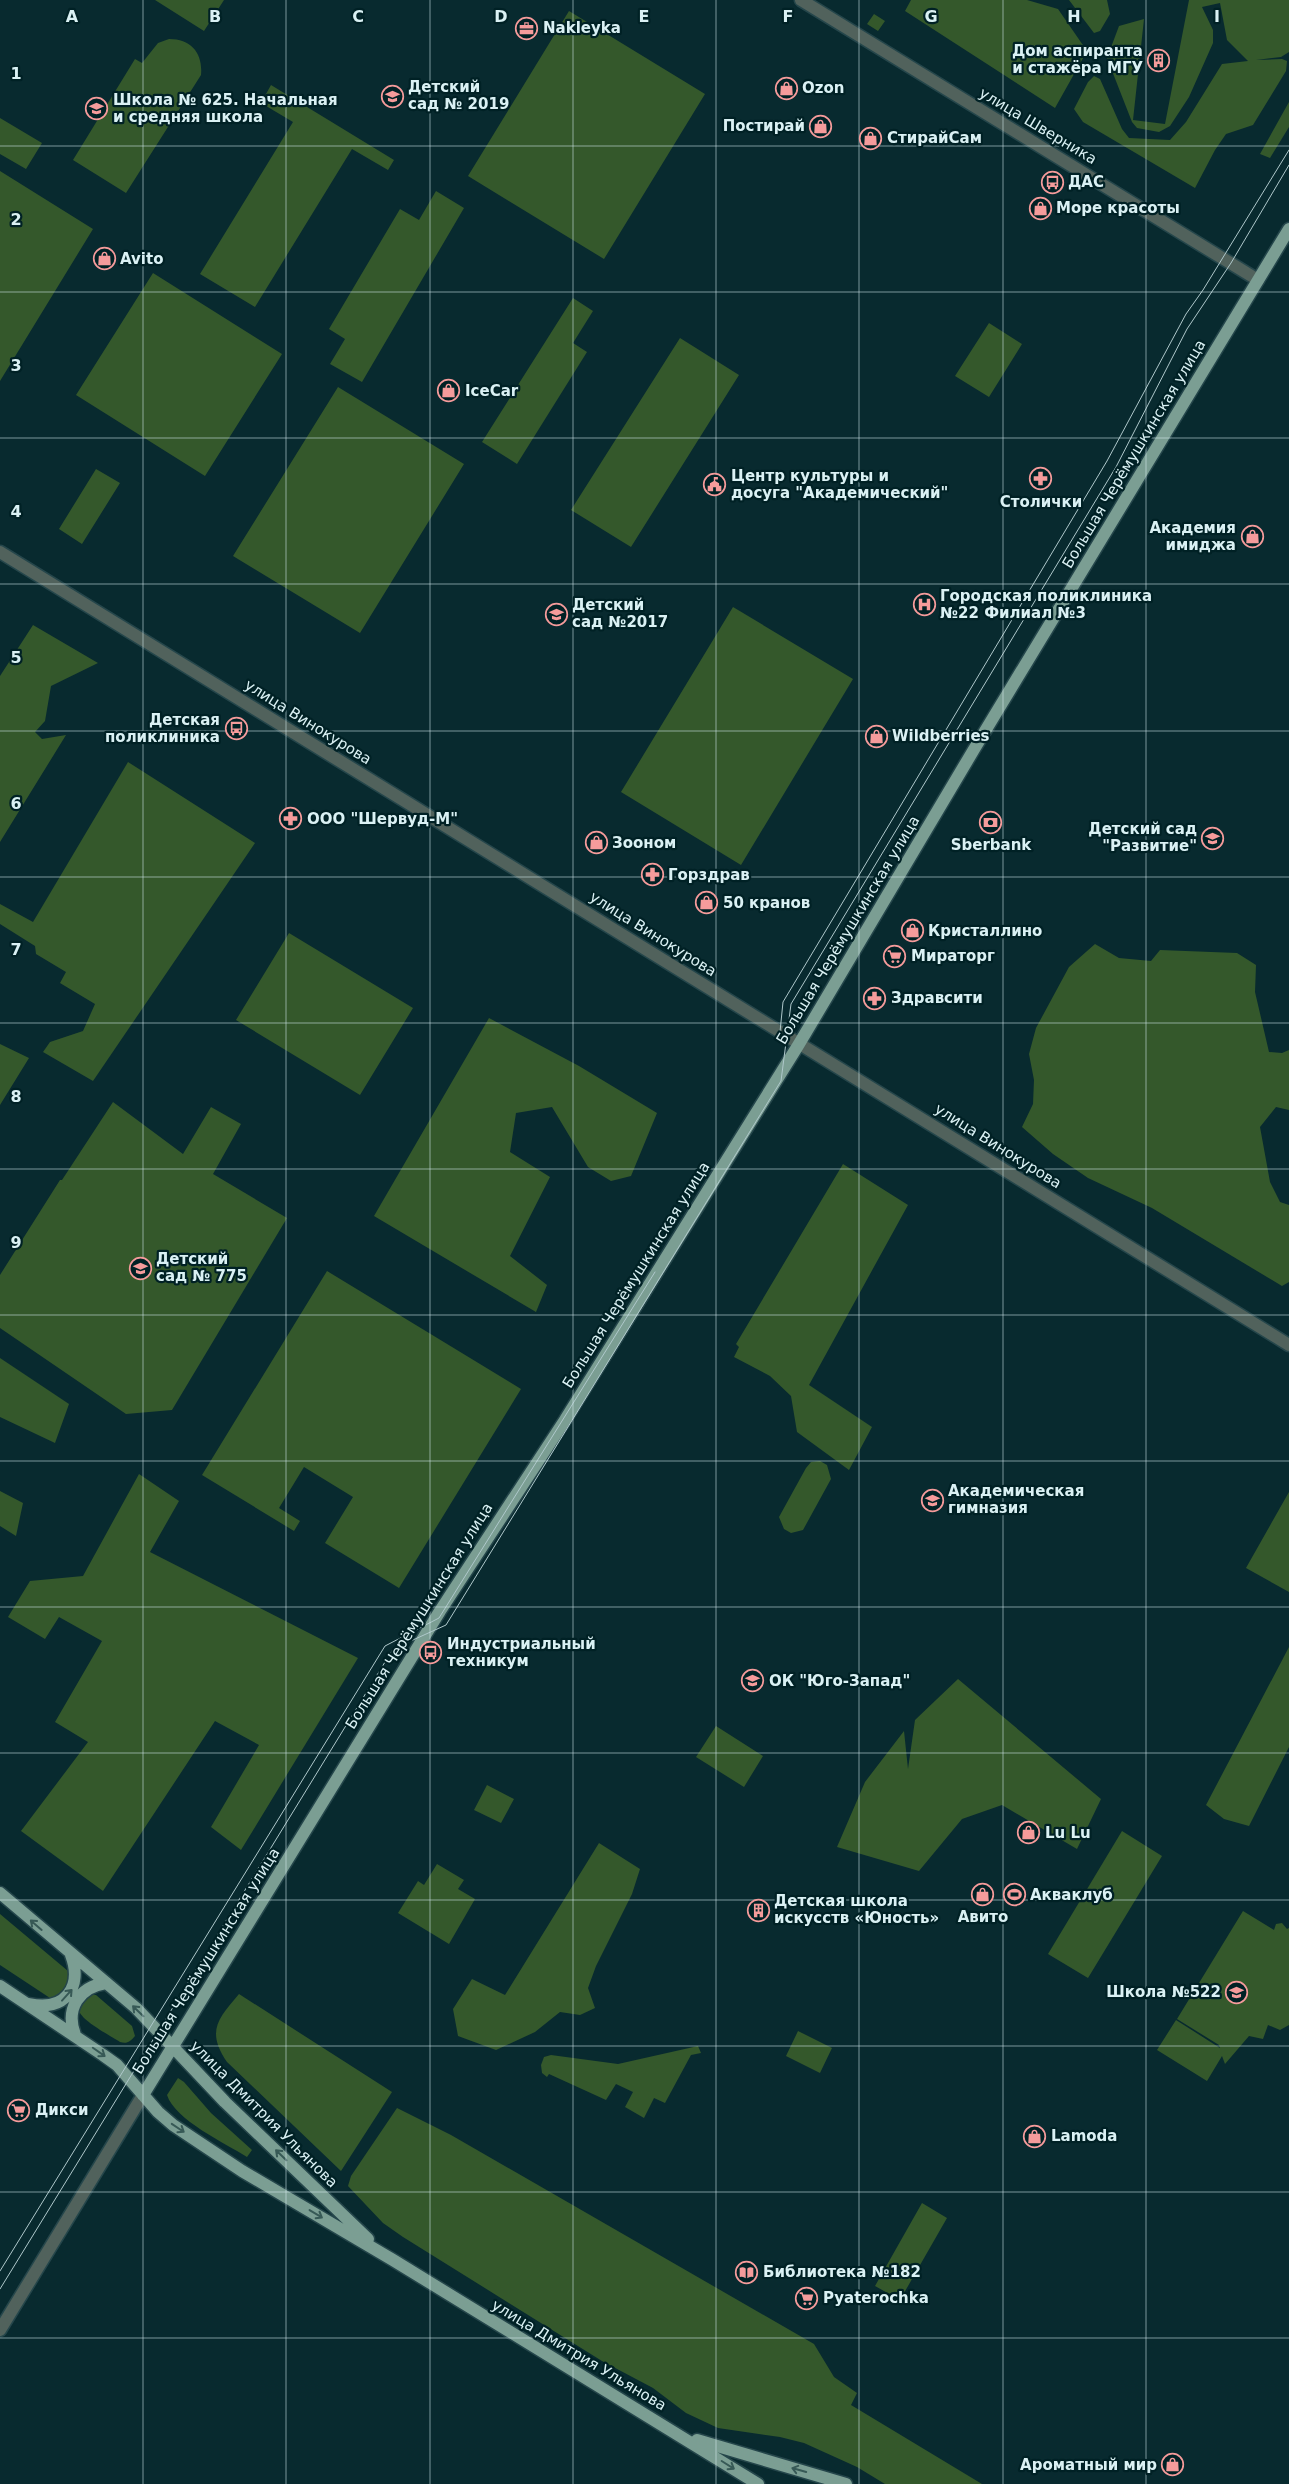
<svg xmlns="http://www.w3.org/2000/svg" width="1289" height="2484" viewBox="0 0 1289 2484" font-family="'DejaVu Sans',sans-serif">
<rect width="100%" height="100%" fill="#082a2f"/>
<path fill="#34582b" d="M155,0h69l-20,31z
M911,0h116l31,9 29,42 -32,57 -150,-97z
M1069,0h38l3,14 -10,17 -6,2z
M1189,0h100v52l-8,5 -25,3 26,-1 5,2 -1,10 -33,54 -27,9 -11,16 -20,38 -112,-66 -9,-13 14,-27 6,-6 6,3 22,50 7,9 41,2 16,-18 36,-58 26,-3 -21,-21 -7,-37 -18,4 11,23v13l-24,54 -19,29 -11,6 -22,-4 -5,-6 -25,-64 12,-32 25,-7 -11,101 32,4z
M569,11l136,83 -101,165 -136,-83z
M874,14l11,7 -7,10 -11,-7z
M169,39c23,0 34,15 32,36l-75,118 -53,-33 62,-101 7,4 16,-20z
M271,85l123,75 -6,10 -36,-21 -97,158 -55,-33 93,-152 -32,-19z
M1289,102v25l-19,31 -10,-4z
M0,118l42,25 -16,26 -26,-15z
M0,171l93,58 -93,152z
M436,191l28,17 -102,174 -32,-18 15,-25 -16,-10 71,-120 19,11z
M153,273l129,81 -77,122 -129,-81z
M573,298l20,13 -20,32 14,9 -70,112 -35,-22z
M989,323l33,21 -33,53 -34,-21z
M680,338l59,37 -108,172 -60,-37z
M338,387l126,77 -104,169 -127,-77z
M96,469l24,14 -38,61 -23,-15z
M733,607l120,72 -112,186 -120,-73z
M33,625l65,38 -47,23 -6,35 -10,11 7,7 24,-4 -66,107v-166z
M128,762l127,81 -162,238 -50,-29 7,-10 33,-11 12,-27 -35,-21 6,-11 -30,-18 -1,-8 -35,-22v-20l33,18z
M289,933l124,75 -53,87 -124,-75z
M1095,944l24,14 32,3 9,-11 77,3 19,12 -1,27 14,60 13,1 7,-3v60l-13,-3 -16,20 10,55 10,20 9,3v77l-7,4 -130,-78 -64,-30 -35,-24 -31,-27 11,-23 1,-24 -5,-26 7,-26 33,-61z
M489,1018l90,48 78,47 -26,63 -20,5 -23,-14 -36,-60 -36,6 -6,39 40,25 -40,79 37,29 -11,27 -162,-96z
M0,1044l29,14 -29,47z
M113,1102l70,52 28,-47 30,17 -28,50 74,44 -115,192 -46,4 -126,-86v-53l60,-95h2z
M843,1164l65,41 -99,180 63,42 -23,43 -52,-38 -6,-36 -21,-20 -36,-19 5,-10 -3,-3z
M327,1271l194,118 -122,199 -74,-45 28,-46 -49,-30 -25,41 21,13 -6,10 -92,-56z
M0,1358l69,46 -14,39 -55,-26z
M820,1461l7,4 4,14 -28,51 -12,3 -7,-4 -5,-12 27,-49 5,-6z
M139,1474l40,27 -29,51 208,106 -117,192 -30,-23 48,-82 -44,-24 -112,170 -82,-60 67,-89 -33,-20 47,-81 -43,-24 -14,22 -37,-22 22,-36 53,-5z
M0,1491l23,12 -7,33 -16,-10z
M1289,1492v100l-43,-24z
M1289,1647v100l-40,79 -25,-7 -18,-14z
M958,1679l143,120 -24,50 -75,-44 -40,14 -43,52 -82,-24 28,-65 39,-51 4,38 7,-49z
M716,1726l47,30 -19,31 -48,-30z
M487,1785l27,14 -13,24 -27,-13z
M1122,1831l40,25 -74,122 -40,-24z
M599,1843l41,26 -8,25 -36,72 -8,22 7,20 -15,7 -20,-3 -25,20 -39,18 -38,-14 -5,-27 19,-30 33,16z
M437,1864l27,16 -6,9 17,10 -26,45 -51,-31 20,-32 6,4z
M1243,1911l31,19 2,-6 6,-1 5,6 2,-1v97l-9,5 -12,-5 -5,14 -14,-3 -24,28 -3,-8 -15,25 -50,-31 19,-30 44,28 -1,-3 -42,-26z
M0,1914l68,57 2,14 -12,12 -8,1 -50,-33z
M89,1994l7,1 36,31 3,10c-5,6 -8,8 -15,6 -9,-6 -40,-22 -41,-32 -1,-7 6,-12 10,-16z
M239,1994l153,98 -51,79 -114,-109c-21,-31 -9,-43 12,-68z
M798,2031l34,17 -12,25 -34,-17z
M698,2046l3,7 -10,2 -26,48 -11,-5 -10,20 -19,-11 8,-15 -17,-8 -10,16 -57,-26 -2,3 -5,-4 -1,-8 3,-8 7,-2 67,9z
M178,2078l6,4 27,31 41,37 -5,7c-22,-14 -72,-37 -80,-62z
M397,2108l54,27 363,209 20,33 23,16 -6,12 131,79h-97l-28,-17 -53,-24 -24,-6 -62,-9 -32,-15 -33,-25 -51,-27 -199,-124 -20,-14 -35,-37 3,-10z
M922,2203l25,15 -47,82 -25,-14z"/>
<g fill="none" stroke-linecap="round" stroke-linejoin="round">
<defs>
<path id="minor" d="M801,0l457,280
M0,552l1289,793
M0,2330l143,-235"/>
<path id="major" d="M0,1893l136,115 89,94 143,137
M0,1986l103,69 14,10 41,47 15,13 69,46 151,89 365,224
M29,2004c36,8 54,-17 42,-49
M75,2035c-10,-26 4,-48 31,-52
M143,2095l297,-484 125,-191 234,-376 174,-293 316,-522
M697,2440l149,44"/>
</defs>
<use href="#minor" stroke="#25464b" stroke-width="15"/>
<use href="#major" stroke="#25464b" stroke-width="15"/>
<use href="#minor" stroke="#51625c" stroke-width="12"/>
<use href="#major" stroke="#7b9e93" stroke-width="12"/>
<path stroke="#afc8cb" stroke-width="1" d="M780,1032l3,-30 324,-541 79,-147 17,-24 86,-140
M0,2271l385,-625 54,-28 216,-346
M0,2289l393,-640 53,-24 335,-544 10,-77 325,-537 71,-138 44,-66 58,-98"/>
</g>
<defs><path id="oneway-shaft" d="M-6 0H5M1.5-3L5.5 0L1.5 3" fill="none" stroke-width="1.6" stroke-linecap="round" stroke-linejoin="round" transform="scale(1.25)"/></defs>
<g stroke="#375956">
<use href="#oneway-shaft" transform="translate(36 1925) rotate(-139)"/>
<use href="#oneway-shaft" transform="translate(67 1995) rotate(-48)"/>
<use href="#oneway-shaft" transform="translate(138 2011) rotate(-136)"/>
<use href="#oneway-shaft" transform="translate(99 2052) rotate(35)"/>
<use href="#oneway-shaft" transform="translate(178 2128) rotate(34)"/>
<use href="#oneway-shaft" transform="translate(281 2155) rotate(-136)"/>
<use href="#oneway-shaft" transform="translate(316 2214) rotate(31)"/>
<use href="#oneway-shaft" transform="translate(728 2465) rotate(32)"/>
<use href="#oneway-shaft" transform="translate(799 2470) rotate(-164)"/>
</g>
<path fill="none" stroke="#daf1f4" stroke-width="1" stroke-opacity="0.55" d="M143,0v2484M286,0v2484M430,0v2484M573,0v2484M716,0v2484M859,0v2484M1003,0v2484M1146,0v2484M0,146h1289M0,292h1289M0,438h1289M0,584h1289M0,731h1289M0,877h1289M0,1023h1289M0,1169h1289M0,1315h1289M0,1461h1289M0,1607h1289M0,1753h1289M0,1900h1289M0,2046h1289M0,2192h1289M0,2338h1289"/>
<defs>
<symbol id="office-ring" viewBox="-11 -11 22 22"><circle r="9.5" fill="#002125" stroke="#f59b9b" stroke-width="1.5"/><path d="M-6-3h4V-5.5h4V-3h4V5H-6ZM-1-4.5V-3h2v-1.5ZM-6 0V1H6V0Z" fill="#f59b9b"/></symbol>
<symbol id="building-ring" viewBox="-11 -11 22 22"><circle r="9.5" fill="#002125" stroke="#f59b9b" stroke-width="1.5"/><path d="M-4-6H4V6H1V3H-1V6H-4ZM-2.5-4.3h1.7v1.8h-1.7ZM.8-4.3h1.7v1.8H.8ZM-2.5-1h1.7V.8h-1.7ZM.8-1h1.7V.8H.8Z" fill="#f59b9b"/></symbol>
<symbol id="shop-ring" viewBox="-11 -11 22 22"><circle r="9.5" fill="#002125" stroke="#f59b9b" stroke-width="1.5"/><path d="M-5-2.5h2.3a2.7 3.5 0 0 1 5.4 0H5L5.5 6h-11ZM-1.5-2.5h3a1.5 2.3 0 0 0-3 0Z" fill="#f59b9b"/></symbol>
<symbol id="school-ring" viewBox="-11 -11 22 22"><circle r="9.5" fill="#002125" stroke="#f59b9b" stroke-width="1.5"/><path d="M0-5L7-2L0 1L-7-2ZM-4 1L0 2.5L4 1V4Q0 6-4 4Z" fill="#f59b9b"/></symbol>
<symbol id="bus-ring" viewBox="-11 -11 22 22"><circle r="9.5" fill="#002125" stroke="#f59b9b" stroke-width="1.5"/><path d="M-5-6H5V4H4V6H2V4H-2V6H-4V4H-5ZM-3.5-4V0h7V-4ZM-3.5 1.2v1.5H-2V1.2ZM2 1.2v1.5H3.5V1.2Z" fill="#f59b9b"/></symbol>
<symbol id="pharmacy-ring" viewBox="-11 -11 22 22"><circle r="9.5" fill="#002125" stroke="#f59b9b" stroke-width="1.5"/><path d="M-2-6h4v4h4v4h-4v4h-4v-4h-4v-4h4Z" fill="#f59b9b"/></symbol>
<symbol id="civic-ring" viewBox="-11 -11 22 22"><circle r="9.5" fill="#002125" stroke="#f59b9b" stroke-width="1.5"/><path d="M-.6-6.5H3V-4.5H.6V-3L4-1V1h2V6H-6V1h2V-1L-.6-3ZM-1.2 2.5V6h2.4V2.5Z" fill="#f59b9b"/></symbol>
<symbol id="hospital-ring" viewBox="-11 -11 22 22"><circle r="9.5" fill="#002125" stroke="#f59b9b" stroke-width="1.5"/><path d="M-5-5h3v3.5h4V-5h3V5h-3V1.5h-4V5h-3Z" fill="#f59b9b"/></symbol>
<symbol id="bank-ring" viewBox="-11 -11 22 22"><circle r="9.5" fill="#002125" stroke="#f59b9b" stroke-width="1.5"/><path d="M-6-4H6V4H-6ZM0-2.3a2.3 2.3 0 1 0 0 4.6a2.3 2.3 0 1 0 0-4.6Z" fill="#f59b9b"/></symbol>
<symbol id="supermarket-ring" viewBox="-11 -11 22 22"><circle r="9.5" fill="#002125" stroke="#f59b9b" stroke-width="1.5"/><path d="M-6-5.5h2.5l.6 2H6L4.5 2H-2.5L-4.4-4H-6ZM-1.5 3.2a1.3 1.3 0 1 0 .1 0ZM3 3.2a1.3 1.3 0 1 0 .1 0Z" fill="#f59b9b"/></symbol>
<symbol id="stadium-ring" viewBox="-11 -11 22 22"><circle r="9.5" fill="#002125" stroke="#f59b9b" stroke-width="1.5"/><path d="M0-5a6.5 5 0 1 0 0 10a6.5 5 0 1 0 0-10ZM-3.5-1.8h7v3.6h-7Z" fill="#f59b9b"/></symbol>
<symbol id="library-ring" viewBox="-11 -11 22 22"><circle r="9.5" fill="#002125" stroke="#f59b9b" stroke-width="1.5"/><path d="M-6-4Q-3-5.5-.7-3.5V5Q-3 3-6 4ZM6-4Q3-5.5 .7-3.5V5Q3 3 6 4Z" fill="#f59b9b"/></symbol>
</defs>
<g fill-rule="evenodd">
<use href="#office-ring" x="514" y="16" width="25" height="25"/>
<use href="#building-ring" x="1146" y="48" width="25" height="25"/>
<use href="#shop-ring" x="774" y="76" width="25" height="25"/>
<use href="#school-ring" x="380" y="84" width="25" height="25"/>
<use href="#school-ring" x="84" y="96" width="25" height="25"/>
<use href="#shop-ring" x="808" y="114" width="25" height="25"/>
<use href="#shop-ring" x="858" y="126" width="25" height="25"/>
<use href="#bus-ring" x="1040" y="170" width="25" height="25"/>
<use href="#shop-ring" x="1028" y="196" width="25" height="25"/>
<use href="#shop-ring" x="92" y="246" width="25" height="25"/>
<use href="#shop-ring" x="436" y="378" width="25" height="25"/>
<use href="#pharmacy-ring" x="1028" y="466" width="25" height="25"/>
<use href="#civic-ring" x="702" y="472" width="25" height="25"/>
<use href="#shop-ring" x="1240" y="524" width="25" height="25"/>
<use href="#hospital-ring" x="912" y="592" width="25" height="25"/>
<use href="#school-ring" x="544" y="602" width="25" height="25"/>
<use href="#bus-ring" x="224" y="716" width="25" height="25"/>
<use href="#shop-ring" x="864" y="724" width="25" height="25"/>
<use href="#pharmacy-ring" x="278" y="806" width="25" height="25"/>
<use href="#bank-ring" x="978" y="810" width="25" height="25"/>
<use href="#school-ring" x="1200" y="826" width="25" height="25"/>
<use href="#shop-ring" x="584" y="830" width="25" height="25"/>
<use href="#pharmacy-ring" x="640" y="862" width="25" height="25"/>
<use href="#shop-ring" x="694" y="890" width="25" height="25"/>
<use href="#shop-ring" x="900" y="918" width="25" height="25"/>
<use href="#supermarket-ring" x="882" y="944" width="25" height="25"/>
<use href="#pharmacy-ring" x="862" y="986" width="25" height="25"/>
<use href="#school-ring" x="128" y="1256" width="25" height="25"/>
<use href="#school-ring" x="920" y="1488" width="25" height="25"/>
<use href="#bus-ring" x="418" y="1640" width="25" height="25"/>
<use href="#school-ring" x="740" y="1668" width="25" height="25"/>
<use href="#shop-ring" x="1016" y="1820" width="25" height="25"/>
<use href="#shop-ring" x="970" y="1882" width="25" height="25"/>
<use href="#stadium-ring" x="1002" y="1882" width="25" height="25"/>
<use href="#building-ring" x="746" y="1898" width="25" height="25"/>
<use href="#school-ring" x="1224" y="1980" width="25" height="25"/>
<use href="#supermarket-ring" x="6" y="2098" width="25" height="25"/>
<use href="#shop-ring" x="1022" y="2124" width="25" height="25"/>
<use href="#library-ring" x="734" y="2260" width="25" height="25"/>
<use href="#supermarket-ring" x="794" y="2286" width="25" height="25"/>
<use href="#shop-ring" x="1160" y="2452" width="25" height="25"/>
</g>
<g text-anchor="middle" stroke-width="4.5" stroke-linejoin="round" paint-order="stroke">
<g font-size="15" font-weight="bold" fill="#daf1f4" stroke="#002125" text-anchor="start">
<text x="543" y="33">Nakleyka</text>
<text x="1143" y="56" text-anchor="end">Дом аспиранта<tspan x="1143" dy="17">и стажёра МГУ</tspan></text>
<text x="408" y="92">Детский<tspan x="408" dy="17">сад № 2019</tspan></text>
<text x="802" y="93">Ozon</text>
<text x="113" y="105">Школа № 625. Начальная<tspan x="113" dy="17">и средняя школа</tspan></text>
<text x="805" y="131" text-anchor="end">Постирай</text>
<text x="887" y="143">СтирайСам</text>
<text x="1068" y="187">ДАС</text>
<text x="1056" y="213">Море красоты</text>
<text x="120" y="264">Avito</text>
<text x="465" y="396">IceCar</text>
<text x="731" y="481">Центр культуры и<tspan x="731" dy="17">досуга "Академический"</tspan></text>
<text x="1041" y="507" text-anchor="middle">Столички</text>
<text x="1236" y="533" text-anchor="end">Академия<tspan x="1236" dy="17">имиджа</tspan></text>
<text x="940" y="601">Городская поликлиника<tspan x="940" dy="17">№22 Филиал №3</tspan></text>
<text x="572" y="610">Детский<tspan x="572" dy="17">сад №2017</tspan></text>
<text x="220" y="725" text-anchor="end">Детская<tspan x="220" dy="17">поликлиника</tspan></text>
<text x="892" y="741">Wildberries</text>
<text x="307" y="824">ООО "Шервуд-М"</text>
<text x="1197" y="834" text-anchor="end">Детский сад<tspan x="1197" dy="17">"Развитие"</tspan></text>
<text x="612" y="848">Зооном</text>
<text x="991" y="850" text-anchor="middle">Sberbank</text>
<text x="668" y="880">Горздрав</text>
<text x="723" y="908">50 кранов</text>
<text x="928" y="936">Кристаллино</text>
<text x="911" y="961">Мираторг</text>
<text x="891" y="1003">Здравсити</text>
<text x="156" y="1264">Детский<tspan x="156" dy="17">сад № 775</tspan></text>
<text x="948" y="1496">Академическая<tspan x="948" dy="17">гимназия</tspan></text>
<text x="447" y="1649">Индустриальный<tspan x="447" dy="17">техникум</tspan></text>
<text x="769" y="1686">ОК "Юго-Запад"</text>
<text x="1045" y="1838">Lu Lu</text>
<text x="1030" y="1900">Акваклуб</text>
<text x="774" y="1906">Детская школа<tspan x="774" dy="17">искусств «Юность»</tspan></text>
<text x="983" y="1922" text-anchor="middle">Авито</text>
<text x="1221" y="1997" text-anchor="end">Школа №522</text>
<text x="35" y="2115">Дикси</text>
<text x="1051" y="2141">Lamoda</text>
<text x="763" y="2277">Библиотека №182</text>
<text x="823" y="2303">Pyaterochka</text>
<text x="1157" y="2470" text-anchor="end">Ароматный мир</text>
</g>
<g font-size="15" fill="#daf1f4" stroke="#002125">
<text transform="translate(1038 126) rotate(31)" y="5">улица Шверника</text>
<text transform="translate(1134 454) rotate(-59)" y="5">Большая Черёмушкинская улица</text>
<text transform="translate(308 722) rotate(32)" y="5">улица Винокурова</text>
<text transform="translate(848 930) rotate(-59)" y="5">Большая Черёмушкинская улица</text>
<text transform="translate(653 934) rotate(32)" y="5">улица Винокурова</text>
<text transform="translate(998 1146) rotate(32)" y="5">улица Винокурова</text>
<text transform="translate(636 1275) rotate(-58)" y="5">Большая Черёмушкинская улица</text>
<text transform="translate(419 1616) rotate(-58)" y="5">Большая Черёмушкинская улица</text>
<text transform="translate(206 1961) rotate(-58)" y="5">Большая Черёмушкинская улица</text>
<text transform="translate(264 2114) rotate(45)" y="5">улица Дмитрия Ульянова</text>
<text transform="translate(579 2355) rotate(31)" y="5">улица Дмитрия Ульянова</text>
</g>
</g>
<g font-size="16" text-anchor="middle" font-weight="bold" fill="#daf1f4" stroke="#002125" stroke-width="4.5" stroke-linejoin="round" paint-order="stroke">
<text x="72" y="22">A</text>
<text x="215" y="22">B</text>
<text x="358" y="22">C</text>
<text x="501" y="22">D</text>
<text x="644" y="22">E</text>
<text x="788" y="22">F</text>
<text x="931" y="22">G</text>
<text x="1074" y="22">H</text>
<text x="1217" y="22">I</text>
<text x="16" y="79">1</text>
<text x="16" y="225">2</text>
<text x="16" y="371">3</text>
<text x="16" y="517">4</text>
<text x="16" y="663">5</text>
<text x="16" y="809">6</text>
<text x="16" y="955">7</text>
<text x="16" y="1102">8</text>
<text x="16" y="1248">9</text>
</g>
</svg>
